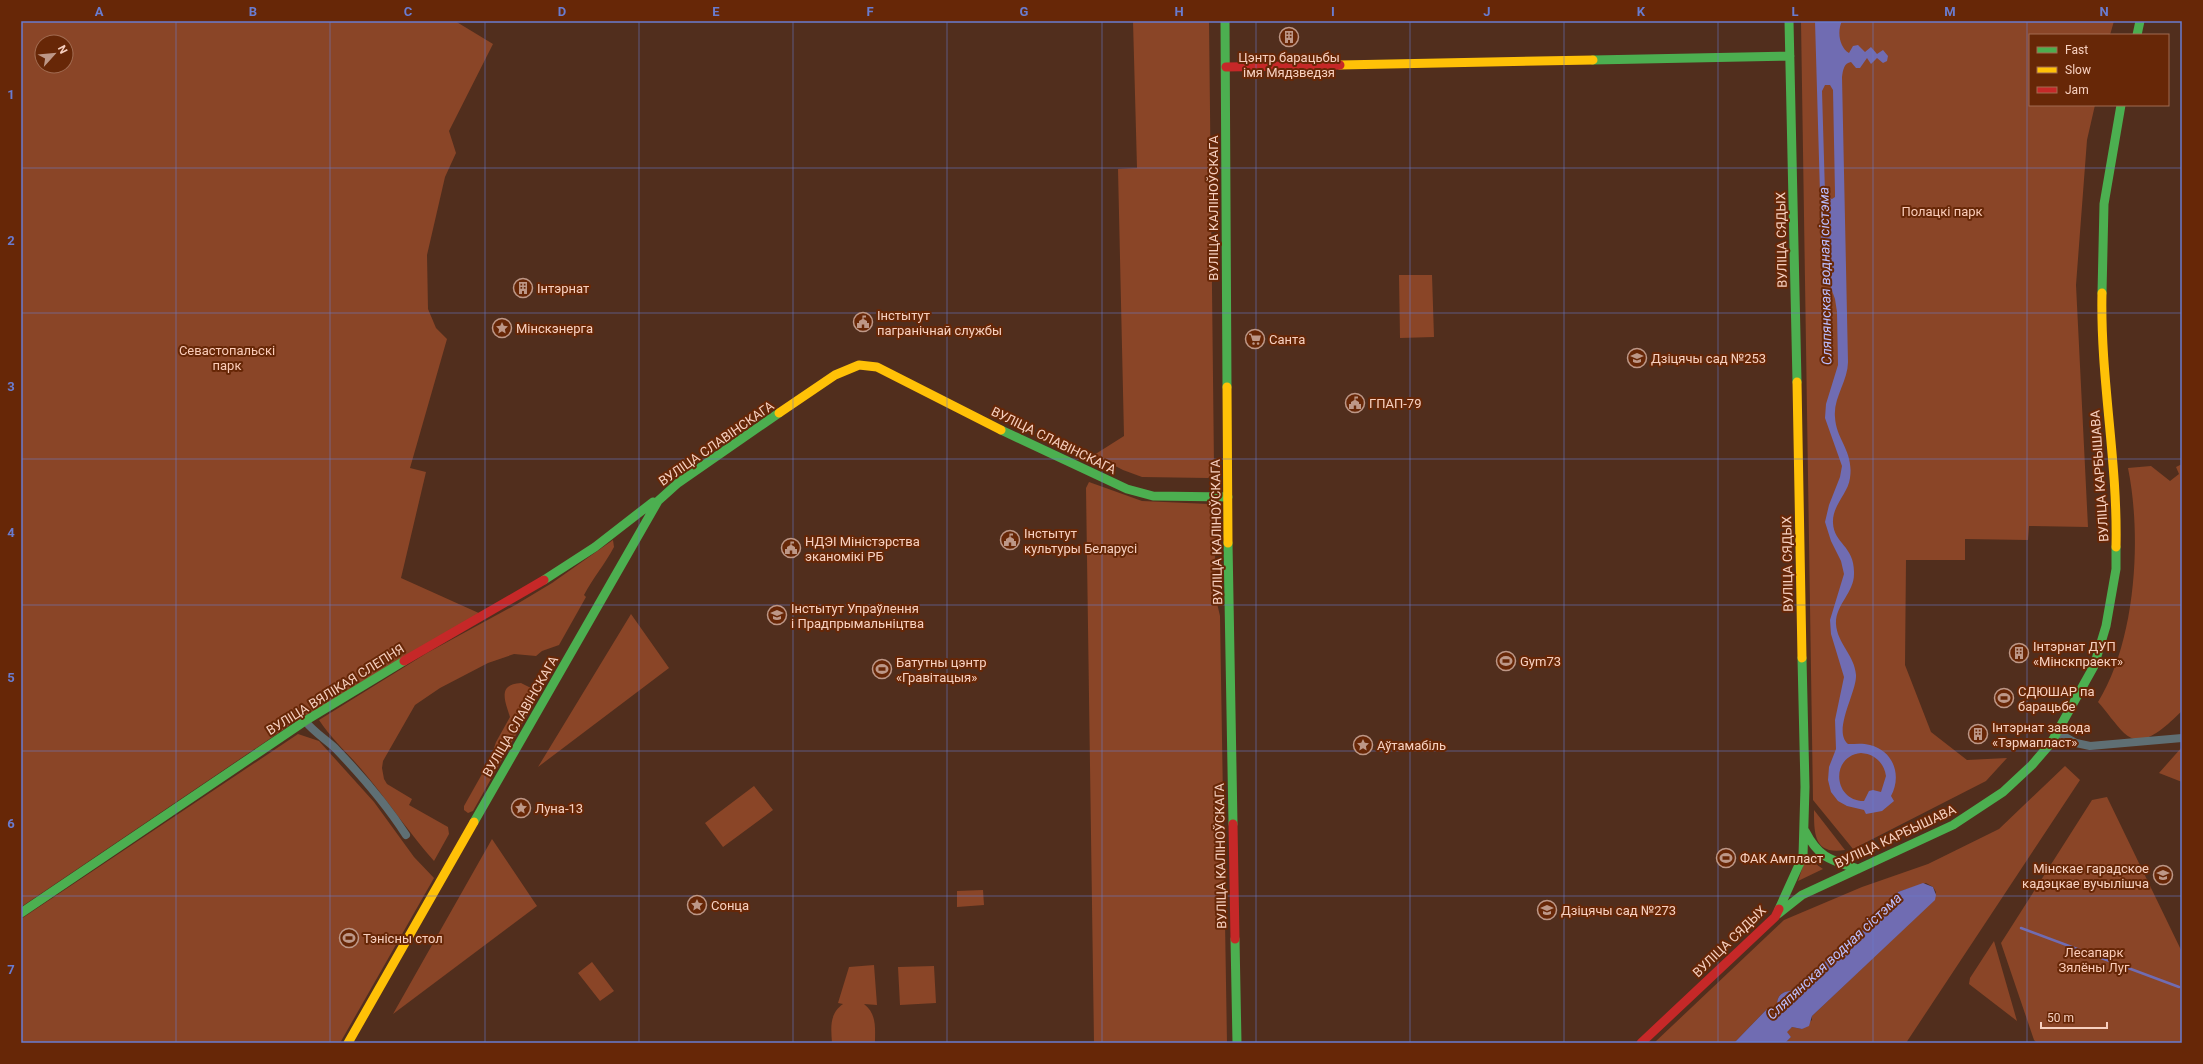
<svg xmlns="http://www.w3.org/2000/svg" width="2203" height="1064" viewBox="0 0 2203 1064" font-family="Roboto,sans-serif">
<rect width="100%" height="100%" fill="#512e1d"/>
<path fill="#8a4527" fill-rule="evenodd" d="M21,21h434l38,23 -44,87 7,22 -11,24 -18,78 1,54 8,19 11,11 -37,129 16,4 -25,106 80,36 -188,109 -272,184zM42,42h24v24h-24z
M1133,21h76l5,446 -2,8 -4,3 -66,-1 -19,-7 -29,-15 30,-19 -6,-267 19,-1z
M1801,21h313l-4,14h-80v70h65l-8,35 -11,145 12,242 -59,-1 -1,14 -63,-1v21h-59l-1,105 26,67 36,28 40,-2 -21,23 -133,68 -40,-49z
M1399,275h33l2,62 -34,1z
M2182,464v247c-13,12 -39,41 -58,22 -9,-9 -17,-21 -26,-31 38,-61 44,-165 30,-234l23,-2 19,15 9,-7 -3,-7z
M1089,482l53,19 67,3 6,4 3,7 1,26 -4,11 1,47 4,17 7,427h-133l-8,-555z
M613,540l1,7c-9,17 -21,31 -30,48l2,2 -27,48 -17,6 -6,5 -22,-2 -26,9 -48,25 -25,17 -32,56 -1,7 2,11 3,5 25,15 -3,6 39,22 1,7 -15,27c-24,-27 -44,-57 -67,-85 -15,-19 -35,-36 -48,-56l108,-67 90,-49 35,-21z
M631,614l38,54 -131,99z
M521,683l10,5 4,13 -62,110 -5,2 -4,-3v-4l27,-48 5,-16 14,-25c-4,-14 -14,-33 11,-34z
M298,734l21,7 55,61 40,55 20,21 -94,165h-319v-124z
M2182,747v35l-23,-9z
M2065,766l15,14 -174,263h-121l6,-6 -5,-5 6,-5 10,2 10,-9v-4l121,-115 3,-9 -3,-5 -7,-4 -28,9 -5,13 -103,86c-11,1 -15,9 -12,19l-6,5 -6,-5 -32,33h-80l130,-123 78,-33 66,-23 71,-35z
M754,786l19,24 -50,37 -18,-24z
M2107,797l75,155v91h-145l-3,-3 -33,-97 91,-143z
M1814,810l31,40c-31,5 -31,-16 -31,-40z
M492,839l45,67 -144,108z
M1806,857l17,12 -25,12z
M983,890l1,15 -27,2v-16z
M1994,941l23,80 -48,-37 1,-6z
M592,962l22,29 -14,10 -22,-28z
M874,965l3,40 -13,-1c13,10 11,24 11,39h-43c-1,-15 -3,-29 11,-39l-5,-1 11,-36z
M934,966l2,37 -36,2 -2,-38z"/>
<path fill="#706cb2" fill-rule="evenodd" d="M1815,21h27c-5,10 -3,26 7,32l4,-7 5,-1 7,7 6,-5 6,7 6,-4 5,6 -1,5 -4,2 -6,-5 -6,6 -4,-6 -7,10h-4l-5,-6c-7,1 -8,8 -9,15l6,285c0,19 -15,36 -13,55 1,23 19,34 15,61 -2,16 -18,27 -17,45 1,21 22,23 21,51 0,19 -19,31 -18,50 1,19 19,32 20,51 1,17 -24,56 -8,69 8,0 15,-1 22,1 24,6 32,31 21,51l3,5 -12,10 -16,3 -2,-4 -17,-4 -9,-5 -7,-9 -3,-12 1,-13 7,-18 -1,-29 9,-43 -13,-43 -1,-14 14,-46 -3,-13 -10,-20 -6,-19 4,-17 11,-28 2,-11 -17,-48 1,-14 12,-39 -1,-53 -2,-13 -13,-36zM1825,85h5l3,5 2,103v4l-3,2 -5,-2 -2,-4 -3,-102zM1861,753c14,1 23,10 25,23l-5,16 -8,-2 -4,1 -5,10c-31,0 -34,-45 -3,-48z
M1923,883l10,4 3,8 -1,5 -123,116 -3,10 -7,3 -10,-2 -5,5 4,5 -6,6h-51l33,-34 5,6 6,-5c-3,-10 1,-18 12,-19l103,-86 5,-13z"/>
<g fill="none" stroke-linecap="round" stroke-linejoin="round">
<path stroke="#706cb2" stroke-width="2.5" d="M2021,928l158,59"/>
<path stroke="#5f6f74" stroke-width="8" d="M305,721c9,11 20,18 30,27 26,27 51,56 71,87
M2058,733l18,10 14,3 92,-8"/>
<path stroke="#4caf50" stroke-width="9" d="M1225,21l2,366
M1789,21l8,361
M2137,35l3,-14
M1593,60l197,-4
M2102,293l2,-89 17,-99
M1001,430l126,59 26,7 75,1
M1228,543l5,281
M544,580l51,-33 58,-45
M474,822l184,-321 20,-18 101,-70
M1805,831c14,27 25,29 53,38
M1779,909l24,-53 2,-69 -3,-129
M21,913l284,-192 99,-60
M1778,914l24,-19 151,-70 50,-33 29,-27 19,-22 43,-77 12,-40 10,-57v-22
M1235,939l2,104"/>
<path stroke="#ffc107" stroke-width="9" d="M1340,65l253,-5
M2102,293c-2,85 16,169 14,254
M1797,382l5,276
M1227,387l1,156
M779,413l56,-38 24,-10 18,2 124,63
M348,1043l126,-221"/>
<path stroke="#c62828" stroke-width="9" d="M1226,67l114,-2
M404,661l140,-81
M1233,824l2,115
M1641,1043l134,-126 4,-8"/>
</g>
<path fill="none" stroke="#697cd0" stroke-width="1" stroke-opacity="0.55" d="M176,21v1022M330,21v1022M485,21v1022M639,21v1022M793,21v1022M947,21v1022M1102,21v1022M1256,21v1022M1410,21v1022M1564,21v1022M1718,21v1022M1873,21v1022M2027,21v1022M21,168h2161M21,313h2161M21,459h2161M21,605h2161M21,751h2161M21,896h2161"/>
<defs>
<symbol id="building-ring" viewBox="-11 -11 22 22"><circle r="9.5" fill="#672707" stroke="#bd9787" stroke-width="1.5"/><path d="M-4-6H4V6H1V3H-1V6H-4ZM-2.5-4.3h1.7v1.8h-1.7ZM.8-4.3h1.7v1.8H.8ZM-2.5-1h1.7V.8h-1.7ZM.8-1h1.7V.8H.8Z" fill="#bd9787"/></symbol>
<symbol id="civic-ring" viewBox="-11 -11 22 22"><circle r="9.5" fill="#672707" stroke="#bd9787" stroke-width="1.5"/><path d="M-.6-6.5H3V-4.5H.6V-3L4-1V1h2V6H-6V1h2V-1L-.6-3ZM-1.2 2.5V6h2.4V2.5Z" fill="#bd9787"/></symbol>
<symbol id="sight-ring" viewBox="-11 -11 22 22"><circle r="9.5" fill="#672707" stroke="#bd9787" stroke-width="1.5"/><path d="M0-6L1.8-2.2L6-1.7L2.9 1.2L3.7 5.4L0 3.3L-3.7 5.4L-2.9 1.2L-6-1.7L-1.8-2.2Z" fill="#bd9787"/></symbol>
<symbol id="supermarket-ring" viewBox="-11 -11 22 22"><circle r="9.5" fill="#672707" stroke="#bd9787" stroke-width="1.5"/><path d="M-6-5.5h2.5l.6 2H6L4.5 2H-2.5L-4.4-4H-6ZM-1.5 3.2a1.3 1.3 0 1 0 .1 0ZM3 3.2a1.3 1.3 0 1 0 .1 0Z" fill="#bd9787"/></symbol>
<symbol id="school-ring" viewBox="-11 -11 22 22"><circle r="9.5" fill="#672707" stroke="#bd9787" stroke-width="1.5"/><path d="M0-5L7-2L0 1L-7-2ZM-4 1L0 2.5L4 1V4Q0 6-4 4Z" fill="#bd9787"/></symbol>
<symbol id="university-ring" viewBox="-11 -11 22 22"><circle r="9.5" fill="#672707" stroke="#bd9787" stroke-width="1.5"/><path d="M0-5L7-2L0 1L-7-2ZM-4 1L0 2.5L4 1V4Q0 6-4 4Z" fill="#bd9787"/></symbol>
<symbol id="stadium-ring" viewBox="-11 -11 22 22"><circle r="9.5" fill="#672707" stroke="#bd9787" stroke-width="1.5"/><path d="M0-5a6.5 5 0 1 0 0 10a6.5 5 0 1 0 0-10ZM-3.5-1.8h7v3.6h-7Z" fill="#bd9787"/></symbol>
</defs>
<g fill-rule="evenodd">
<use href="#building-ring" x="1278" y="26" width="22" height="22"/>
<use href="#building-ring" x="512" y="277" width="22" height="22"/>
<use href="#civic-ring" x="852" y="311" width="22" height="22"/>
<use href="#sight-ring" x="491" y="317" width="22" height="22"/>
<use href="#supermarket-ring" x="1244" y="328" width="22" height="22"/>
<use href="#school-ring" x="1626" y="347" width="22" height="22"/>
<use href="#civic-ring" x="1344" y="392" width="22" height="22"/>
<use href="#civic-ring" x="999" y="529" width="22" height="22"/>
<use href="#civic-ring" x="780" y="537" width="22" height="22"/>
<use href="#university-ring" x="766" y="604" width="22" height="22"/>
<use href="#building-ring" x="2008" y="642" width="22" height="22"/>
<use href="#stadium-ring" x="1495" y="650" width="22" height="22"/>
<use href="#stadium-ring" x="871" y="658" width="22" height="22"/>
<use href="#stadium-ring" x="1993" y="687" width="22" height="22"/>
<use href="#building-ring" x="1967" y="723" width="22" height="22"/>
<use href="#sight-ring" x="1352" y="734" width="22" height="22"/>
<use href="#sight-ring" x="510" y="797" width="22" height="22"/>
<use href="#stadium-ring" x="1715" y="847" width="22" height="22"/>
<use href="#university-ring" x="2152" y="864" width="22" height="22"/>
<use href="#sight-ring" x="686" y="894" width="22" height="22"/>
<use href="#school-ring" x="1536" y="899" width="22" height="22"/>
<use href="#stadium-ring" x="338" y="927" width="22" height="22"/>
</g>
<g text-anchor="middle" stroke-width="4" stroke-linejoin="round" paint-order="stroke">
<g font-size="13" fill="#f7d0c0" stroke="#672707" text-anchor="start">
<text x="1289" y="62" text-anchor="middle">Цэнтр барацьбы<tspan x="1289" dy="15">імя Мядзведзя</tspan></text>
<text x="537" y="293">Інтэрнат</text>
<text x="877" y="320">Інстытут<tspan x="877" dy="15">пагранічнай службы</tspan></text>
<text x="516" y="333">Мінскэнерга</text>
<text x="1269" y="344">Санта</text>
<text x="1651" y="363">Дзіцячы сад №253</text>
<text x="1369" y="408">ГПАП-79</text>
<text x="1024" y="538">Інстытут<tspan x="1024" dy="15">культуры Беларусі</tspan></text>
<text x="805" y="546">НДЭІ Міністэрства<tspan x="805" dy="15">эканомікі РБ</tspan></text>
<text x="791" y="613">Інстытут Упраўлення<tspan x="791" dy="15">і Прадпрымальніцтва</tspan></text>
<text x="2033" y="651">Інтэрнат ДУП<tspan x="2033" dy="15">«Мінскпраект»</tspan></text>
<text x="1520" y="666">Gym73</text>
<text x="896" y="667">Батутны цэнтр<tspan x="896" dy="15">«Гравітацыя»</tspan></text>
<text x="2018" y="696">СДЮШАР па<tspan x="2018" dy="15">барацьбе</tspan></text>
<text x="1992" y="732">Інтэрнат завода<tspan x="1992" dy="15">«Тэрмапласт»</tspan></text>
<text x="1377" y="750">Аўтамабіль</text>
<text x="535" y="813">Луна-13</text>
<text x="1740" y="863">ФАК Ампласт</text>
<text x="2149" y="873" text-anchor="end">Мінскае гарадское<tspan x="2149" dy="15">кадэцкае вучылішча</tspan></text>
<text x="711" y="910">Сонца</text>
<text x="1561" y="915">Дзіцячы сад №273</text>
<text x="363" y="943">Тэнісны стол</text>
</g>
<g font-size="13" fill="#f7d0c0" stroke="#672707">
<text transform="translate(1213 208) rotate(-90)" y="5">ВУЛІЦА КАЛІНОЎСКАГА</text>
<text transform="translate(1781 240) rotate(-91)" y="5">ВУЛІЦА СЯДЫХ</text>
<text transform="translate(1054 440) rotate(26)" y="5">ВУЛІЦА СЛАВІНСКАГА</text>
<text transform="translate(716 443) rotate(-35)" y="5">ВУЛІЦА СЛАВІНСКАГА</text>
<text transform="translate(2099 476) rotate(-94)" y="5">ВУЛІЦА КАРБЫШАВА</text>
<text transform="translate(1216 532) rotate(-91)" y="5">ВУЛІЦА КАЛІНОЎСКАГА</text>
<text transform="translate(1787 564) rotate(-91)" y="5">ВУЛІЦА СЯДЫХ</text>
<text transform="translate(335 689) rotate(-32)" y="5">ВУЛІЦА ВЯЛІКАЯ СЛЕПНЯ</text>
<text transform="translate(520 716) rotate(-60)" y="5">ВУЛІЦА СЛАВІНСКАГА</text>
<text transform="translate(1895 836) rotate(-25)" y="5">ВУЛІЦА КАРБЫШАВА</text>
<text transform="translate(1220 856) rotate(-91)" y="5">ВУЛІЦА КАЛІНОЎСКАГА</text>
<text transform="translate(1729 941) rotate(-44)" y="5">ВУЛІЦА СЯДЫХ</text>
</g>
<g font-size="13" fill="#fbccb9" stroke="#672707">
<text x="1942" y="216">Полацкі парк</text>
<text x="227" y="355">Севастопальскі<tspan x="227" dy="15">парк</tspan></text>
<text x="2094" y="957">Лесапарк<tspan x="2094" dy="15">Зялёны Луг</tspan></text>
</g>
<g font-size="14" font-style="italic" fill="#bcbefe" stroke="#672707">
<text transform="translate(1825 276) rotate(-91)" y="5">Сляпянская водная сістэма</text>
<text transform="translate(1834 956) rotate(-43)" y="5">Сляпянская водная сістэма</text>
</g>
</g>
<rect width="2203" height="1064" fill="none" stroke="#672707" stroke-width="44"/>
<rect x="2029" y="34" width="140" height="72" fill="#672707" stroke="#a16b51"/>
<rect x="2037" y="47" width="20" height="6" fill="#4caf50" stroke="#a16b51"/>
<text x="2065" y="54" font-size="12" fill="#f7d0c0">Fast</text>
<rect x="2037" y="67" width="20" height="6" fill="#ffc107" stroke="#a16b51"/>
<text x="2065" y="74" font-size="12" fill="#f7d0c0">Slow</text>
<rect x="2037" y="87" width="20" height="6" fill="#c62828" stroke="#a16b51"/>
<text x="2065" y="94" font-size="12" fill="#f7d0c0">Jam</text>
<g transform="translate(54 54) rotate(63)"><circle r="19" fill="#672707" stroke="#a16b51"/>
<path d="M0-3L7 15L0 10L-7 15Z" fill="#bd9787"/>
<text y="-6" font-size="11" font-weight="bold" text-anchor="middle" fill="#f7d0c0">N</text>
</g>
<path d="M2041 1022v6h66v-6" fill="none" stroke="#f7d0c0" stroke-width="2"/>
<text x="2047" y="1022" font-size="12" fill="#f7d0c0" stroke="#672707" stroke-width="3" paint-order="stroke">50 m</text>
<rect x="22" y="22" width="2159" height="1020" fill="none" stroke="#697cd0" stroke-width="1.5"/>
<g font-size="13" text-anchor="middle" font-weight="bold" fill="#697cd0">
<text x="99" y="16">A</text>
<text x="253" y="16">B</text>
<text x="408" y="16">C</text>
<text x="562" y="16">D</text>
<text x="716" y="16">E</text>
<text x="870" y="16">F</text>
<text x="1024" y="16">G</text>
<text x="1179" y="16">H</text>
<text x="1333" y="16">I</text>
<text x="1487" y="16">J</text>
<text x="1641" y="16">K</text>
<text x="1795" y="16">L</text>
<text x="1950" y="16">M</text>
<text x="2104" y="16">N</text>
<text x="11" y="99">1</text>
<text x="11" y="245">2</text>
<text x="11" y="391">3</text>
<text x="11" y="537">4</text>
<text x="11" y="682">5</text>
<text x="11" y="828">6</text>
<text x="11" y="974">7</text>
</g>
</svg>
